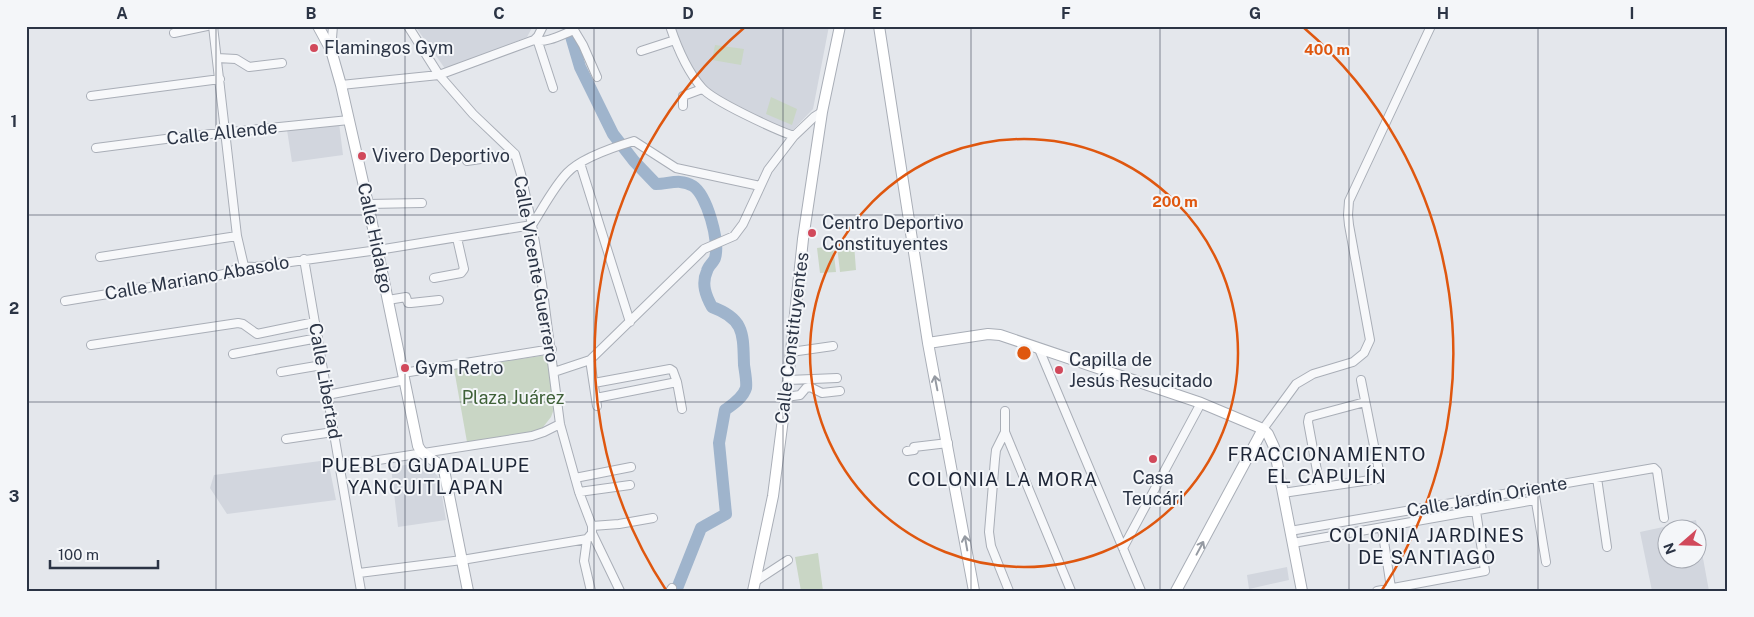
<svg xmlns="http://www.w3.org/2000/svg" width="1754" height="617" viewBox="0 0 1754 617" font-family="'Public Sans',sans-serif">
<rect width="100%" height="100%" fill="#e4e7ec"/>
<path fill="#d2d6de" fill-rule="evenodd" d="M415,26h118l-6,11 -81,33z
M671,26h158l-16,83 -22,23 -89,-43z
M339,123l4,32 -51,7 -5,-32z
M328,460l8,40 -109,14 -17,-26 4,-13z
M420,463l10,4 9,11 7,42 -48,7 -7,-60z
M1696,520l13,71h-57l-12,-59zM1666,530h30v30h-30z
M1287,567l2,13 -40,9 -2,-14z"/>
<path fill="#c9d6c5" d="M715,45l29,4 -3,16 -29,-5z
M771,97l26,12 -5,16 -26,-11z
M854,244l2,26 -16,2 -3,-26z
M833,246l3,26 -16,1 -3,-25z
M547,355l7,54 -3,8 -11,14 -73,11 -13,-73z
M818,553l5,38h-22l-6,-34z"/>
<g fill="none" stroke-linecap="round" stroke-linejoin="round">
<path stroke="#9fb4cc" stroke-width="12" d="M568,26l12,41 33,67 21,27 22,23c13,0 24,-6 37,2 14,9 27,56 22,72 -1,4 -7,8 -8,13 -6,13 -1,25 5,36 33,12 31,27 32,58 1,7 3,17 2,23 -3,10 -14,17 -21,22l-6,33 7,71 -25,14 -25,63"/>
<defs>
<path id="street" d="M213,26l24,210 7,30
M408,26l31,49 34,39 42,40 6,20 11,51 10,59 18,140 19,68 13,34v7
M670,26c7,21 17,45 32,62 11,13 74,42 92,48
M174,33l33,-7
M534,40c12,4 29,-6 40,-10l9,15 14,32
M538,42l15,46
M331,50l2,-24
M641,51l34,-11
M217,58l19,1 13,8 33,-4
M341,85l98,-10 95,-35 4,-4 5,-10
M91,96l129,-17
M683,106v-10l19,-7
M96,148l85,-11 168,-17
M467,161l48,-7
M580,163l50,159
M368,204l54,-1
M100,257l137,-21
M304,259l57,332
M434,278l27,-5 3,-4 -7,-31
M388,300l18,-3 2,6h3l28,-3
M65,301l141,-23 18,-4 20,-8 10,1 124,-17 154,-25c11,-17 21,-37 35,-52 14,-15 47,-26 67,-32l42,27 84,18
M91,345l147,-22 5,1 14,10 58,-12
M1039,349l102,242
M791,352l42,-6
M233,354l85,-16
M590,360l7,46
M281,372l41,-7
M554,372l36,-12 114,-111 30,-13 9,-12 25,-54 26,-34 20,-19 8,-5
M403,373l149,-24
M788,380l49,-2
M594,383l76,-14 3,2 4,11 5,27
M327,395l78,-15
M786,397l14,-2 6,-7 4,-1 12,6 18,-2
M596,398l81,-16
M1005,411v21l66,159
M1263,429l33,-45 17,-10 40,-12 11,-9 6,-13 -21,-115 -1,-10 1,-14 82,-175
M1005,432l-9,18 -1,9 -6,73 2,14 18,45
M286,439l47,-7
M907,451l7,-1v-3l34,-4
M340,466l192,-30 12,-4 16,-8
M575,478l56,-11
M1597,478l10,69
M1320,487l-12,-65 1,-5 56,-15
M579,492l51,-7
M1283,493l94,-14 3,-3 -19,-96
M1535,496l11,66
M592,526l27,-2 34,-6
M1382,528l9,60
M1290,531l364,-63 3,3 7,47
M592,533l28,58
M587,539l-3,22 7,30
M1293,543l242,-43
M1123,548l78,-145
M359,573l103,-13 125,-21 5,-6
M756,581l32,-21
M670,591l2,-3
M1377,591l108,-20 -9,-60"/>
<path id="secondary" d="M318,26l13,24 10,35 27,119 50,242c5,12 19,13 26,24l24,121
M879,26l49,317 46,248
M928,343l60,-9 12,1 201,68 62,26 5,5 6,13 28,144
M753,591l20,-95 15,-116 15,-141 19,-127 18,-86
M1176,591l87,-162"/>
</defs>
<use href="#street" stroke="#a9aeb7" stroke-width="10"/>
<use href="#secondary" stroke="#a9aeb7" stroke-width="12"/>
<use href="#street" stroke="#f7f8fa" stroke-width="8"/>
<use href="#secondary" stroke="#fff" stroke-width="10"/>
</g>
<defs><path id="oneway-shaft" d="M-6 0H5M1.5-3L5.5 0L1.5 3" fill="none" stroke-width="1.6" stroke-linecap="round" stroke-linejoin="round" transform="scale(1.25)"/></defs>
<g stroke="#959aa2">
<use href="#oneway-shaft" transform="translate(936 383) rotate(-101)"/>
<use href="#oneway-shaft" transform="translate(966 543) rotate(-100)"/>
<use href="#oneway-shaft" transform="translate(1200 548) rotate(-62)"/>
</g>
<path fill="none" stroke="#2b3445" stroke-width="1" stroke-opacity="0.55" d="M216,26v565M405,26v565M594,26v565M783,26v565M971,26v565M1160,26v565M1349,26v565M1538,26v565M26,215h1702M26,402h1702"/>
<g fill="none" stroke="#df570f" stroke-width="2.5">
<circle cx="1024" cy="353" r="214"/>
<path d="M666 590A429 429 0 0 1 745 27M1303 27A429 429 0 0 1 1382 590"/>
</g>
<g fill="#d1495b" stroke="#f4f6f9" stroke-width="2">
<circle cx="314" cy="48" r="5"/>
<circle cx="362" cy="156" r="5"/>
<circle cx="812" cy="233" r="5"/>
<circle cx="405" cy="368" r="5"/>
<circle cx="1059" cy="370" r="5"/>
<circle cx="1153" cy="459" r="5"/>
</g>
<g text-anchor="middle" stroke-width="4" stroke-linejoin="round" paint-order="stroke">
<g font-size="18" fill="#2b3445" stroke="#f4f6f9" text-anchor="start">
<text x="324" y="54">Flamingos Gym</text>
<text x="372" y="162">Vivero Deportivo</text>
<text x="822" y="229">Centro Deportivo<tspan x="822" dy="21">Constituyentes</tspan></text>
<text x="1069" y="366">Capilla de<tspan x="1069" dy="21">Jesús Resucitado</tspan></text>
<text x="415" y="374">Gym Retro</text>
<text x="1153" y="484" text-anchor="middle">Casa<tspan x="1153" dy="21">Teucári</tspan></text>
</g>
<g font-size="18" fill="#2b3445" stroke="#f4f6f9">
<text transform="translate(222 133) rotate(-6)" y="6">Calle Allende</text>
<text transform="translate(375 238) rotate(78)" y="6">Calle Hidalgo</text>
<text transform="translate(536 269) rotate(80)" y="6">Calle Vicente Guerrero</text>
<text transform="translate(197 278) rotate(-10)" y="6">Calle Mariano Abasolo</text>
<text transform="translate(792 338) rotate(-83)" y="6">Calle Constituyentes</text>
<text transform="translate(325 381) rotate(80)" y="6">Calle Libertad</text>
<text transform="translate(1487 497) rotate(-10)" y="6">Calle Jardín Oriente</text>
</g>
<g font-size="18" fill="#3f6138" stroke="#f4f6f9">
<text x="513" y="404">Plaza Juárez</text>
</g>
<g font-size="19" letter-spacing="1" fill="#1d2536" stroke="#f4f6f9">
<text x="1327" y="461">FRACCIONAMIENTO<tspan x="1327" dy="22">EL CAPULÍN</tspan></text>
<text x="426" y="472">PUEBLO GUADALUPE<tspan x="426" dy="22">YANCUITLAPAN</tspan></text>
<text x="1003" y="486">COLONIA LA MORA</text>
<text x="1427" y="542">COLONIA JARDINES<tspan x="1427" dy="22">DE SANTIAGO</tspan></text>
</g>
</g>
<circle cx="1024" cy="353" r="8" fill="#df570f" stroke="#f4f6f9" stroke-width="2.5"/>
<g font-size="15" text-anchor="middle" font-weight="bold" fill="#df570f" stroke="#f4f6f9" stroke-width="4" stroke-linejoin="round" paint-order="stroke">
<text x="1327" y="55">400 m</text>
<text x="1175" y="207">200 m</text>
</g>
<rect width="1754" height="617" fill="none" stroke="#f4f6f9" stroke-width="55"/>
<g transform="translate(1682 544) rotate(250)"><circle r="24" fill="#f4f6f9" stroke="#a4a8b1"/>
<path d="M0-4L9 19L0 12L-9 19Z" fill="#d1495b"/>
<text y="-8" font-size="14" font-weight="bold" text-anchor="middle" fill="#2b3445">N</text>
</g>
<path d="M50 560v8h108v-8" fill="none" stroke="#2b3445" stroke-width="2.5"/>
<text x="58" y="560" font-size="15" fill="#2b3445" stroke="#f4f6f9" stroke-width="4" paint-order="stroke">100 m</text>
<rect x="28" y="28" width="1698" height="562" fill="none" stroke="#2b3445" stroke-width="2"/>
<g font-size="16" text-anchor="middle" font-weight="bold" fill="#2b3445">
<text x="122" y="19">A</text>
<text x="311" y="19">B</text>
<text x="499" y="19">C</text>
<text x="688" y="19">D</text>
<text x="877" y="19">E</text>
<text x="1066" y="19">F</text>
<text x="1255" y="19">G</text>
<text x="1443" y="19">H</text>
<text x="1632" y="19">I</text>
<text x="14" y="127">1</text>
<text x="14" y="314">2</text>
<text x="14" y="502">3</text>
</g>
</svg>
